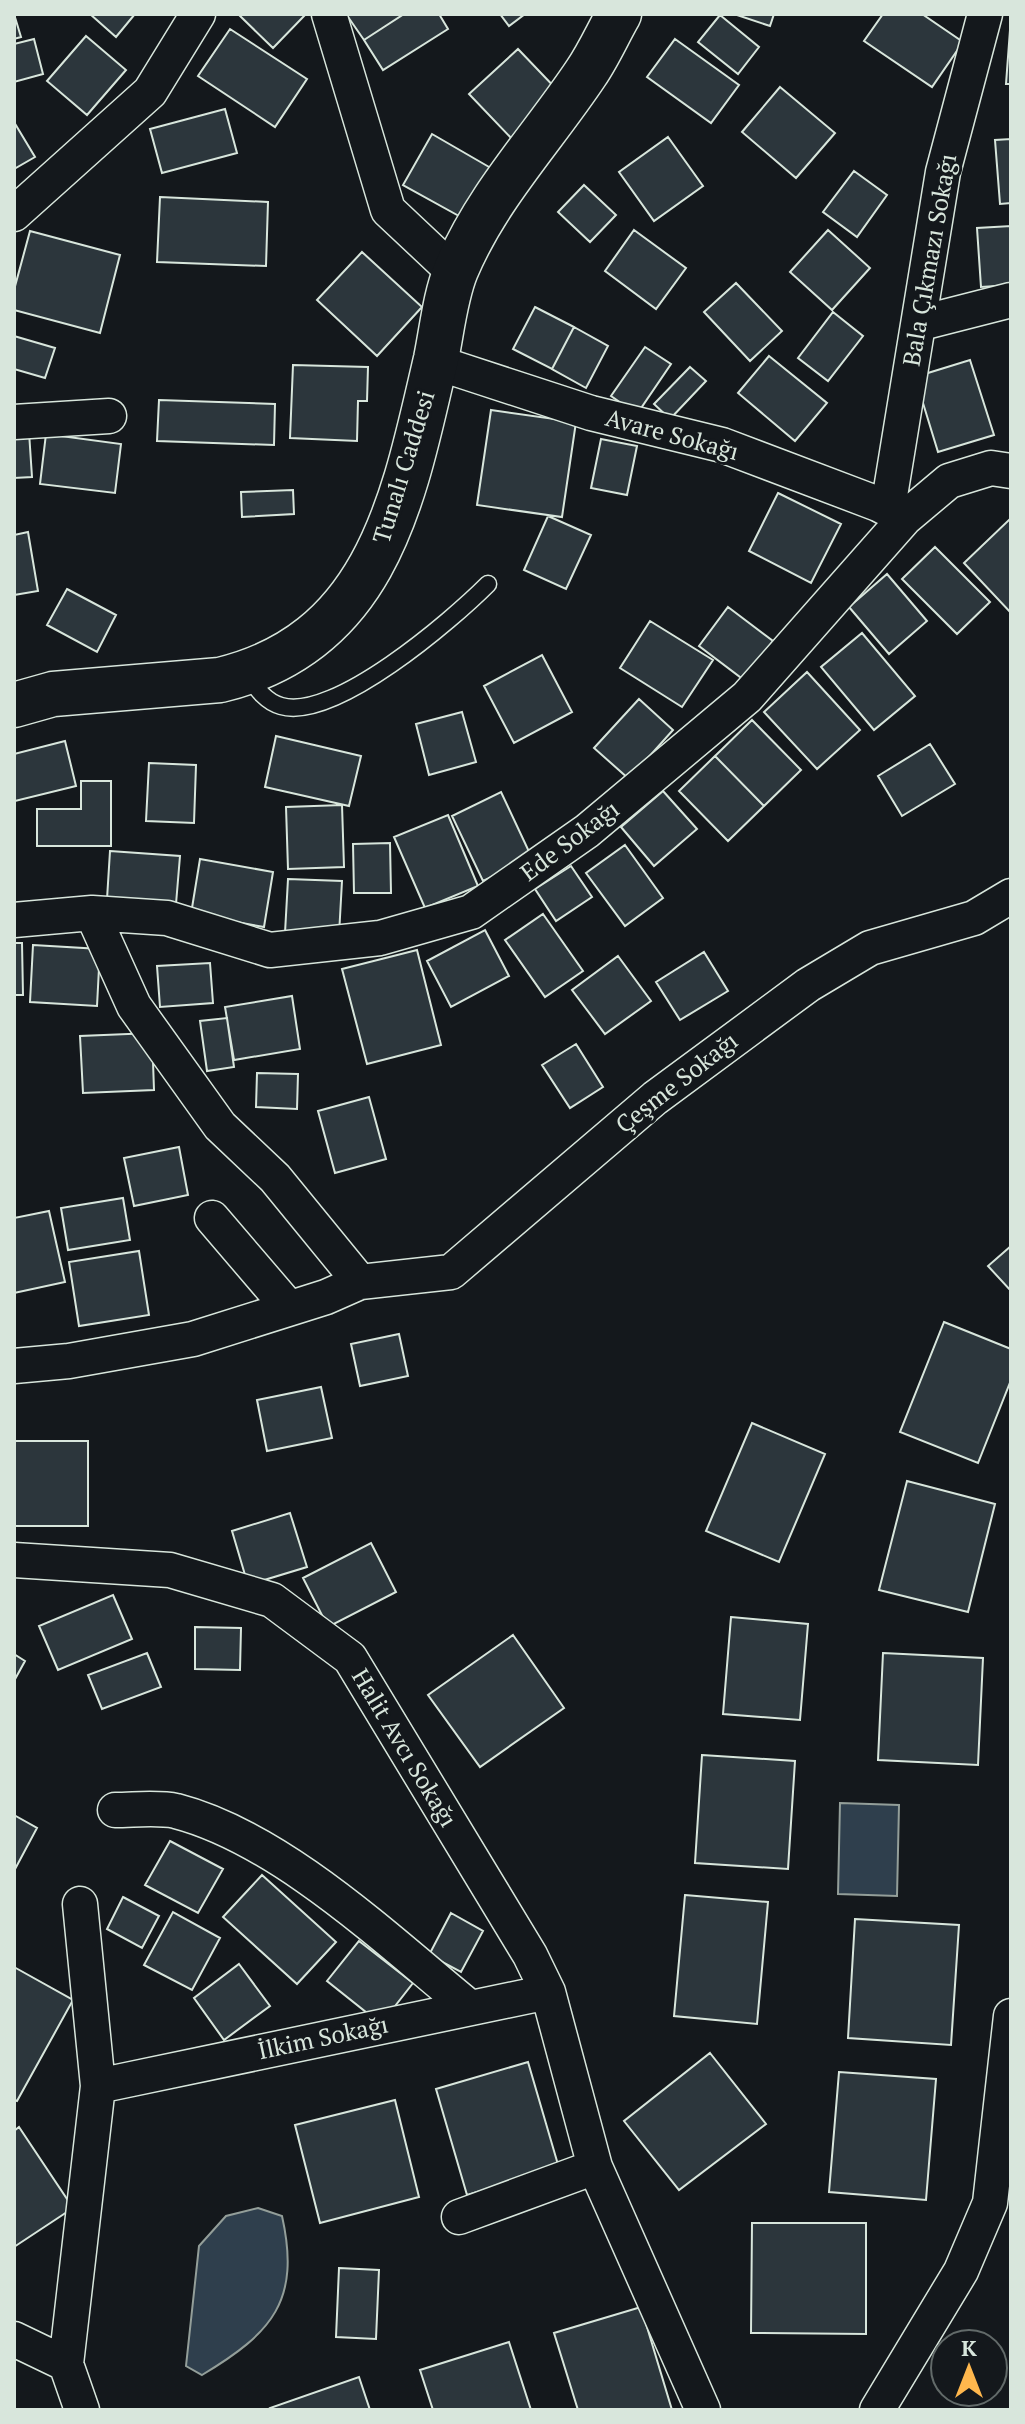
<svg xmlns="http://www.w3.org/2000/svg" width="1025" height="2424" viewBox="0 0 1025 2424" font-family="'PT Serif',serif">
<rect width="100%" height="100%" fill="#14181c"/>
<path fill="#2f3f4d" stroke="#939e99" stroke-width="2" d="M840,1803l59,2 -2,91 -59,-2z
M258,2208l24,8c19,85 -10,117 -80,159l-16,-9 13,-120 27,-30z"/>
<path fill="#2c363c" stroke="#d8e6dc" stroke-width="2" d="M14,14l7,23 -7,2z
M90,14h45l-19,23z
M238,14h68l-33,34z
M346,14h58l-40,26z
M404,14h35l9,15 -65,41 -19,-30z
M500,14h25l-16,12z
M734,14h40l-4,12z
M883,14h39l41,28 -31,45 -68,-46z
M720,15l39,32 -21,27 -40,-32z
M230,29l77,50 -32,48 -77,-51z
M1010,30h1v54h-5z
M86,36l40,34 -39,45 -40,-34z
M34,39l9,35 -29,8v-38z
M675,39l64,46 -28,38 -64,-46z
M518,49l44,46 -49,45 -44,-46z
M780,87l55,46 -39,45 -54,-46z
M225,109l12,44 -75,20 -12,-44z
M14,122l21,35 -21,12z
M432,134l64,37 -28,50 -65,-36z
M668,137l35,49 -49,35 -35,-49z
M1011,139v64l-11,1 -5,-64z
M854,171l33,24 -30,42 -34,-25z
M584,185l32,30 -26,27 -32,-30z
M160,197l108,5 -2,64 -109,-4z
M1011,226v59l-30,2 -4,-59z
M634,230l52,38 -30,41 -51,-38z
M828,230l42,38 -38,42 -42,-38z
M30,231l90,24 -20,78 -86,-23v-20z
M362,252l60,55 -45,49 -60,-56z
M736,283l46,48 -32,30 -46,-49z
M535,307l39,20 -22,42 -39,-20z
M833,312l30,24 -35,45 -30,-23z
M574,327l34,19 -22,42 -34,-19z
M14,336l41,12 -10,30 -31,-9z
M645,347l26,17 -34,50 -26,-18z
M769,356l58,47 -32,38 -57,-48z
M970,360l24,75 -56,17 -23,-75z
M293,365l75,2 -1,34h-9l-1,40 -67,-3z
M690,367l16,14 -36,38 -16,-15z
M159,400l116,4 -1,41 -117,-4z
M491,410l85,12 -14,95 -85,-12z
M29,432l3,45 -18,1v-45z
M46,434l75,10 -6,49 -75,-9z
M601,439l36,7 -10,49 -36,-7z
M293,490l1,24 -52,3 -1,-25z
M778,493l63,31 -30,59 -62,-32z
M548,516l43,19 -25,54 -42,-19z
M1011,518v95l-47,-50z
M28,532l10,59 -24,4v-60z
M935,547l55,55 -33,32 -55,-55z
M887,574l40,47 -38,33 -40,-47z
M67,589l49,26 -19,37 -50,-27z
M728,607l45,34 -29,39 -45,-34z
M650,621l63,39 -31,47 -62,-39z
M862,633l53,63 -41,34 -53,-63z
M542,655l30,57 -58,31 -30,-57z
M807,672l53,58 -43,39 -53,-57z
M639,699l34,31 -44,49 -35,-31z
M462,712l14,50 -47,13 -13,-51z
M752,720l49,50 -37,36 -49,-50z
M276,736l85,20 -12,50 -84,-19z
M65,741l11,45 -61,15 -1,-47z
M930,744l25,40 -53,32 -24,-40z
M715,756l49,50 -36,35 -49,-50z
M149,763l47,2 -2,58 -48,-2z
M81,781h30v65h-74v-37h44z
M663,791l34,38 -43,37 -33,-39z
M501,792l31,66 -49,23 -31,-65z
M342,805l2,62 -56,2 -2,-62z
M448,815l30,71 -53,22 -31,-71z
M390,843l1,50h-37l-1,-49z
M625,845l38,53 -38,28 -39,-53z
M110,851l70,5 -4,48 -69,-5z
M200,859l73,13 -9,55 -73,-13z
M571,866l21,31 -36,24 -21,-32z
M288,879l54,2 -3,54 -54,-2z
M543,914l40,57 -38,26 -40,-57z
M485,930l24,46 -58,31 -24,-46z
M14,943h8l1,52h-9z
M33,945l67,4 -3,57 -67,-4z
M417,950l24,95 -74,19 -25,-95z
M704,952l24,39 -48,29 -24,-38z
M618,956l33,45 -46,33 -33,-44z
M210,963l3,40 -53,4 -3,-41z
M292,996l8,53 -66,11 -9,-53z
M227,1018l7,49 -27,4 -7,-50z
M152,1033l2,57 -71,3 -3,-57z
M576,1044l27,43 -33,21 -28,-43z
M257,1073l41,1 -1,35 -41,-2z
M369,1097l17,62 -51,14 -17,-62z
M179,1147l9,48 -54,11 -10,-48z
M123,1198l7,42 -62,10 -7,-42z
M49,1211l16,71 -51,11v-75z
M1011,1246v45l-23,-25z
M139,1251l10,64 -70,11 -10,-64z
M944,1322l67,27v31l-33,83 -78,-31z
M399,1334l9,42 -48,10 -9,-42z
M321,1387l11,51 -65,13 -10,-51z
M752,1423l73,31 -46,108 -73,-31z
M14,1441h74v85h-74z
M907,1481l88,23 -27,108 -89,-22z
M290,1513l17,54 -59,18 -16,-54z
M371,1543l25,49 -68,35 -25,-49z
M113,1595l19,44 -74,31 -19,-44z
M731,1617l77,7 -8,96 -77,-6z
M195,1627l46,1 -1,42 -45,-1z
M513,1635l51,73 -84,59 -52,-72z
M147,1653l14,34 -59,22 -14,-34z
M883,1653l100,5 -5,107 -100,-5z
M14,1654l11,7 -11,20z
M702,1755l93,6 -7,108 -93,-6z
M14,1815l23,13 -23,43z
M170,1841l53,28 -25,44 -53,-28z
M262,1875l74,67 -39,42 -74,-67z
M685,1895l83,7 -11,122 -83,-8z
M123,1897l36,19 -17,32 -35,-19z
M173,1912l47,26 -28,52 -48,-25z
M451,1913l32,18 -22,41 -32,-17z
M855,1919l104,6 -8,120 -103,-7z
M359,1941l54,42 -32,41 -54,-43z
M239,1964l31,42 -46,34 -30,-42z
M14,1967l59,33 -56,101 -3,-1z
M710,2053l56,71 -87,66 -55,-69z
M528,2062l31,106 -92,27 -31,-106z
M839,2072l97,7 -10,121 -97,-8z
M395,2100l24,97 -99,26 -25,-98z
M19,2127l54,81 -59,39v-116z
M752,2223h114v111l-115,-1z
M339,2268l40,2 -3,69 -40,-2z
M641,2307l31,103h-94l-24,-77z
M509,2342l22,68h-98l-13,-40z
M359,2377l11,33h-99l-1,-2z"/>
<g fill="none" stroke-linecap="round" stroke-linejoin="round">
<defs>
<path id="lane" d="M246,673c10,14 18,28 35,33 53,16 171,-86 207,-122"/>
<path id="street" d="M329,14l59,196 67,63
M14,214l136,-122 48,-78
M921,323l90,-23
M435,362l156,51 131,32 156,59 27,14
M14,422l95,-6
M888,508l55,-336 42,-158
M92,913l42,93 86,120 55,52 85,104
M14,920l78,-7 75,5 103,32 110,-12 91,-26 116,-81 160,-134 158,-179 44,-37 42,-13 20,3
M212,1218l77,90
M14,1366l55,-5 124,-22 133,-42 34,-15 91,-10 204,-174 153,-113 62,-37 104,-30 37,-22
M14,1560l156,10 102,30 78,58 180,297 18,37 47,175 108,243
M115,1810c19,0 43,-3 61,1 104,27 210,128 293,196
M80,1904l18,182 -32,278 16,46
M98,2086l450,-94
M459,2217l136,-50
M14,2339l52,25
M877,2410l84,-139 29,-68 21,-187"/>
<path id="secondary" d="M14,705l39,-11 167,-14c159,-38 184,-184 216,-321 6,-29 9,-62 20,-89 31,-74 86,-131 130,-197 13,-19 22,-40 33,-59"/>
</defs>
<use href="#lane" stroke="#d8e6dc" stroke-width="19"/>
<use href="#street" stroke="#d8e6dc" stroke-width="37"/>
<use href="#secondary" stroke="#d8e6dc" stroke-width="47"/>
<use href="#lane" stroke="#14181c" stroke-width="16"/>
<use href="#street" stroke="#14181c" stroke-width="34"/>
<use href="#secondary" stroke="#14181c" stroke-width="44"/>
</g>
<g text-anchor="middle" stroke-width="6" stroke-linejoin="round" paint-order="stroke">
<g font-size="24" fill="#d8e6dc" stroke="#14181c">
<text transform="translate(930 260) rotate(-80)" y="8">Bala Çıkmazı Sokağı</text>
<text transform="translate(672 435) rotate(15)" y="8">Avare Sokağı</text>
<text transform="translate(404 467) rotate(-73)" y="8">Tunalı Caddesi</text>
<text transform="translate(570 841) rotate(-37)" y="8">Ede Sokağı</text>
<text transform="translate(677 1083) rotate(-38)" y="8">Çeşme Sokağı</text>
<text transform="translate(404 1748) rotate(59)" y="8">Halit Avcı Sokağı</text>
<text transform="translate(323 2038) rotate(-12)" y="8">İlkim Sokağı</text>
</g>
</g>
<rect width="1025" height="2424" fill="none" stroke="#d8e6dc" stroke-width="32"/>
<g transform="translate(969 2368)"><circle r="38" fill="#14181c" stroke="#626a69" stroke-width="2"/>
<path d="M0-6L14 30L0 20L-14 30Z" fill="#ffb74d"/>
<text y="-12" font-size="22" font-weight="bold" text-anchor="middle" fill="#d8e6dc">K</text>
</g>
</svg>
